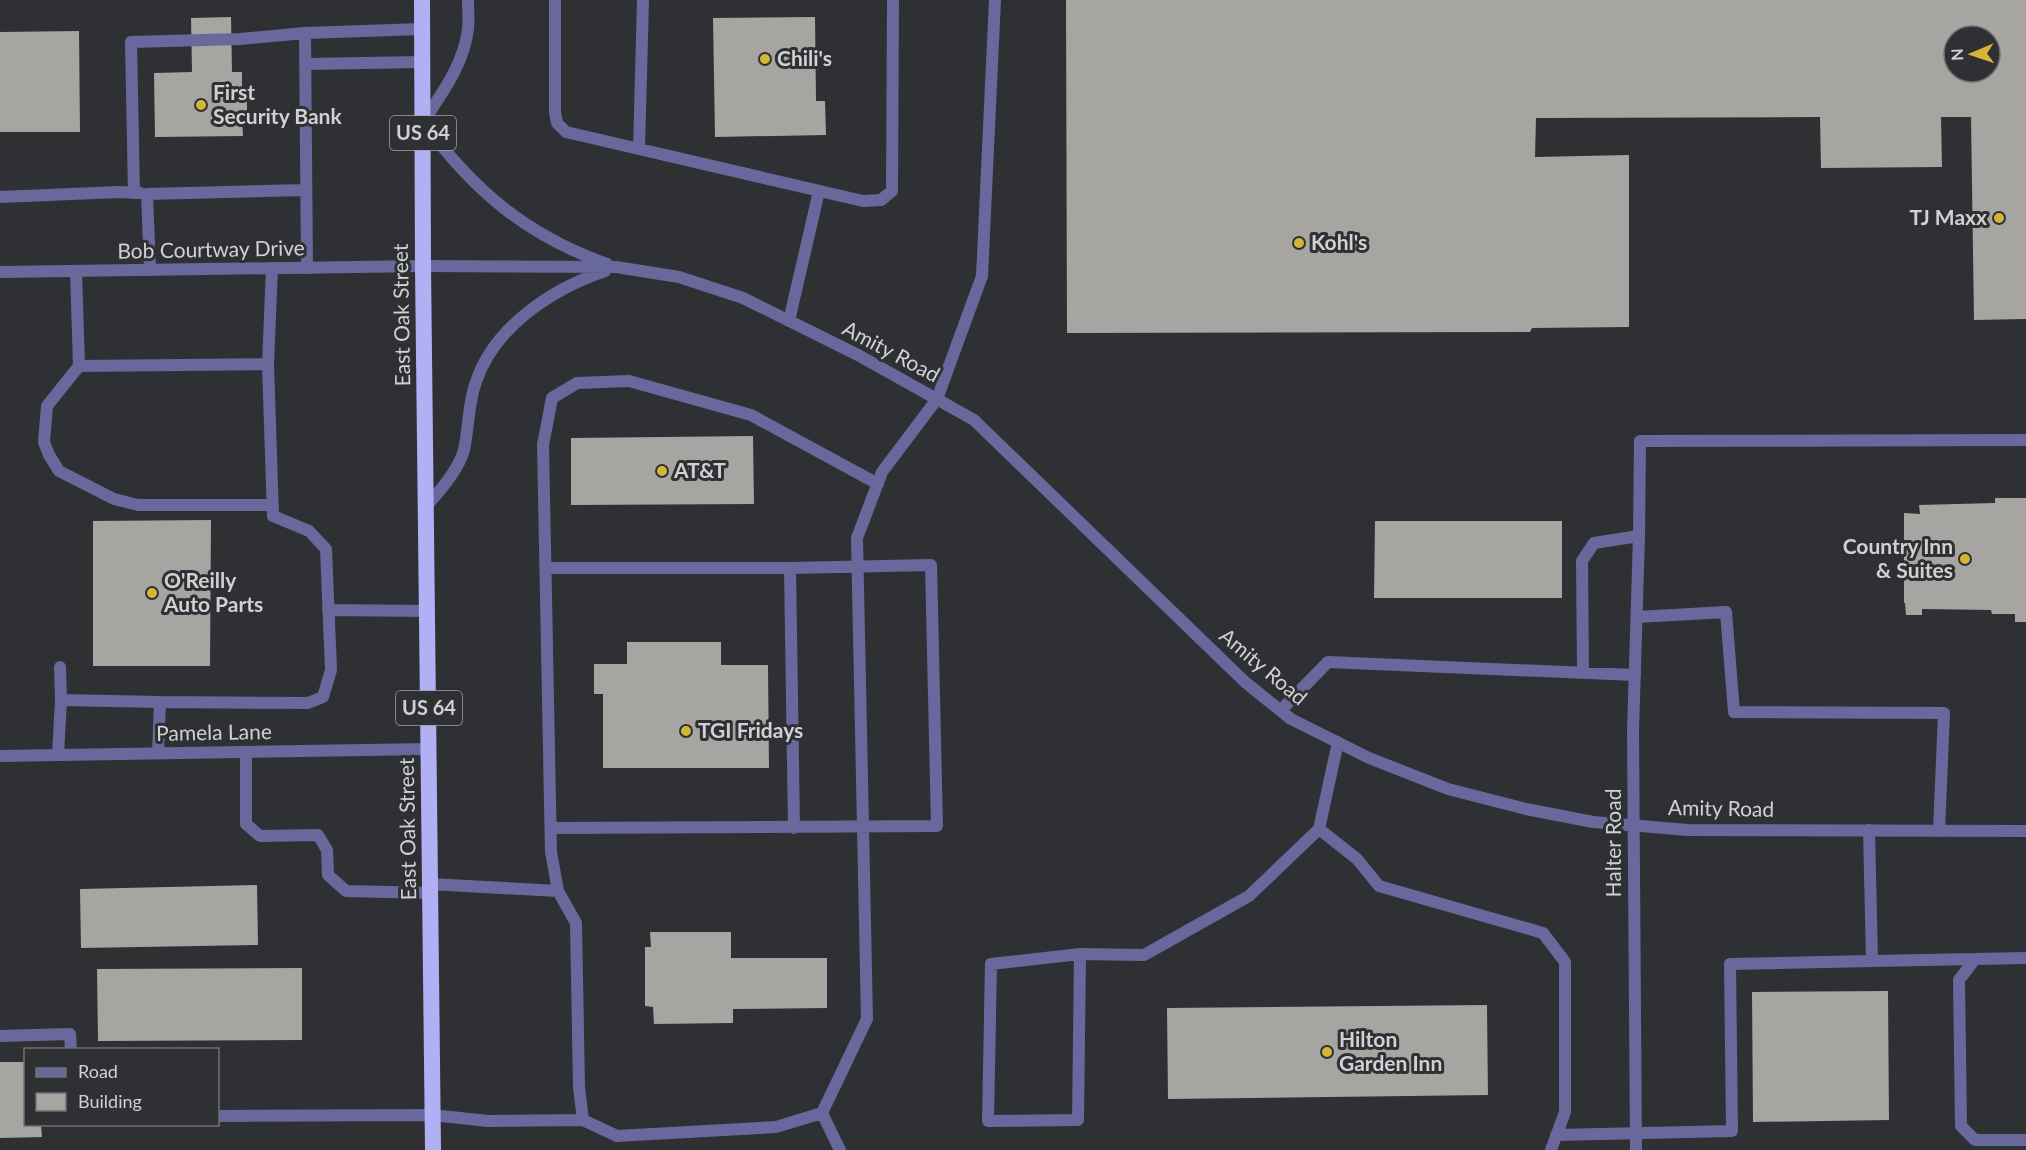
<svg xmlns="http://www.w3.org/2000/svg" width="2026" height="1150" viewBox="0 0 2026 1150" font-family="Lato,sans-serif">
<rect width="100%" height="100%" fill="#2f3033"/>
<path fill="#a6a5a1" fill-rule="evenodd" d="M1066,0h960v319l-52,1 -3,-203h-30l1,50 -121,1 -1,-51 -284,1 -1,39 94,-2v172l-97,1 -2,4 -463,1zM1954,36h36v36h-36z
M231,17l1,55h10v19h5v27h-5l1,18 -88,1 -1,-64 38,-1 -1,-54z
M815,17l1,84h9l1,34 -111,2 -2,-119z
M79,31l1,101h-80v-100z
M753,436l1,68 -183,1v-67z
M1995,498h31v124h-11v-8h-23l-1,-4 -69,-1v6h-16l-1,-12h-1v-90l16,1 -1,-9 76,-2z
M211,520l-1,146h-117v-145z
M1375,521h187v77h-188z
M627,642h94v23h47l1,103h-166v-74h-9v-30h33z
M257,885l1,60 -177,3 -1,-59z
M650,932h81v26h96v50l-94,1v14l-79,1 -1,-17 -8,-1v-59h6z
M302,968v72l-204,1 -1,-72z
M1888,991l1,129 -136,2 -1,-130z
M1487,1005l1,90 -320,4 -1,-91z
M0,1062h26v62h15l1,13 -42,1z"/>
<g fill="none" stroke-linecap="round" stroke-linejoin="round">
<path stroke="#69689c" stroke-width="12" d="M555,0v112l2,11 9,9 297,69 18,-1 11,-9 1,-191
M305,33l2,235
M305,64l118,-2
M639,149l4,-149
M134,193l-3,-151 109,-3 65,-6 117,-4
M0,197l119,-5 21,1
M150,270l-3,-76 159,-4
M76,271l3,95 189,-2 4,-96
M789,321l30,-130
M79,366l-32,40 -3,36 5,13 10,16 55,28 24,6h135
M545,568h245l4,260
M328,610l99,1
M1637,617l89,-5 8,100 210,1 -5,118
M60,667l1,33
M1583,672l-1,-111 12,-18 45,-7 1,-95 386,-1
M1281,710l47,-48 307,13
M1338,742l-19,87 38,30 22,27 164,47 22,29v150l-14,38
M246,752v72l14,12 58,-1 9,15 1,25 18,16 85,2
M158,753l2,-51
M58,755l3,-55 99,2 148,1 15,-6 8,-27 -5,-121 -17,-18 -36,-15 -5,-152
M551,828l386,-2 -6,-261 -141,3
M430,884l128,7 18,32 3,164 4,33 34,16 159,-9 46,-14 45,-94 -10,-481 25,-66 55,-73 45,-123 13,-276
M558,891l-7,-39 -8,-407 9,-47 25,-15 52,-2 122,34 127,69
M1080,954l-2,166 -90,1 3,-157 89,-10 64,1 105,-59 70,-67
M2026,958l-51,1 -16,21 2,146 14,14h51
M1872,961l103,-2
M0,1036l70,-2 1,16
M822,1113l18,37
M218,1116l214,-1 56,6 95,-1
M1556,1135l176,-4 -2,-167 142,-3 -3,-131"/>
<path stroke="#69689c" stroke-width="12" d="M0,756l429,-7
M1636,1150l-3,-419 6,-195"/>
<path stroke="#69689c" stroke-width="12" d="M468,0c0,9 1,19 0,29 -4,35 -26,64 -45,93 51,69 103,113 184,142
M0,272l423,-6 193,1 63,10 64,21 115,57 116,65 271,262 46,37 78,39 79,31 78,20 67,13 95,8 338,1
M426,507c14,-17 32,-36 38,-57 5,-23 4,-47 12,-68 18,-55 76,-93 129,-111"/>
<path stroke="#b2b0f5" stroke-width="16" d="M422,0l1,266 10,884"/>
</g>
<g fill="#d4b635" stroke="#2f3033" stroke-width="2">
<circle cx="765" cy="59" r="6"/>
<circle cx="201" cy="105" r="6"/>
<circle cx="1999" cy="218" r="6"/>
<circle cx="1299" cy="243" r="6"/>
<circle cx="662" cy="471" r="6"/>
<circle cx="1965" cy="559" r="6"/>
<circle cx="152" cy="593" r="6"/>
<circle cx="686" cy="731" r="6"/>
<circle cx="1327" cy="1052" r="6"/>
</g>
<g text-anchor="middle" stroke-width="6" stroke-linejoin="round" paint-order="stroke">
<g fill="#2f3033" stroke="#a0a1a3" stroke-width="1.5">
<rect x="390" y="116" width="66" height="34" rx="4.5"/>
<rect x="396" y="691" width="66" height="34" rx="4.5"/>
</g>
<g font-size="20" font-weight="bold" fill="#d1d1d3">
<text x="423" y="140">US 64</text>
<text x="429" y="715">US 64</text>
</g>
<g font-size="21" font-weight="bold" fill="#d1d1d3" stroke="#2f3033" text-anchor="start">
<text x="777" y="66">Chili's</text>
<text x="213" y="100">First<tspan x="213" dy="24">Security Bank</tspan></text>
<text x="1987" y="225" text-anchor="end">TJ Maxx</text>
<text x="1311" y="250">Kohl's</text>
<text x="674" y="478">AT&amp;T</text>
<text x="1953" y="554" text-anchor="end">Country Inn<tspan x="1953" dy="24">&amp; Suites</tspan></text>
<text x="164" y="588">O'Reilly<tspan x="164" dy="24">Auto Parts</tspan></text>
<text x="698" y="738">TGI Fridays</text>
<text x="1339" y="1047">Hilton<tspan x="1339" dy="24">Garden Inn</tspan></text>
</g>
<g font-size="21" fill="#d1d1d3" stroke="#2f3033">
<text transform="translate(211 250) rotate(-1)" y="7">Bob Courtway Drive</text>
<text transform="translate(402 315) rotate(-91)" y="7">East Oak Street</text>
<text transform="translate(891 352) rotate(28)" y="7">Amity Road</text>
<text transform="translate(1263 667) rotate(40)" y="7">Amity Road</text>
<text transform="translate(214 733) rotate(-1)" y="7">Pamela Lane</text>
<text transform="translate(1721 809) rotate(1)" y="7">Amity Road</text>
<text transform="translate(408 829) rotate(-91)" y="7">East Oak Street</text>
<text transform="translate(1614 843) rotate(-90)" y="7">Halter Road</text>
</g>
</g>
<rect x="24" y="1048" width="195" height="78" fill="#2f3033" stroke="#707073" stroke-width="1.5"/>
<rect x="36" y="1068" width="30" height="9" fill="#69689c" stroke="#707073" stroke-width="1.5"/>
<text x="78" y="1078" font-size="18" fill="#d1d1d3">Road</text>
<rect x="36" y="1093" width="30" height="18" fill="#a6a5a1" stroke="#707073" stroke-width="1.5"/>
<text x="78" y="1108" font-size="18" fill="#d1d1d3">Building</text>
<g transform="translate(1972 54) rotate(268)"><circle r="28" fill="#2f3033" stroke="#707073" stroke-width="1.5"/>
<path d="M0-4.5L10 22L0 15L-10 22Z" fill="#d4b635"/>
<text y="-9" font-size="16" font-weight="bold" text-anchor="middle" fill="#d1d1d3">N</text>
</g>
</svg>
